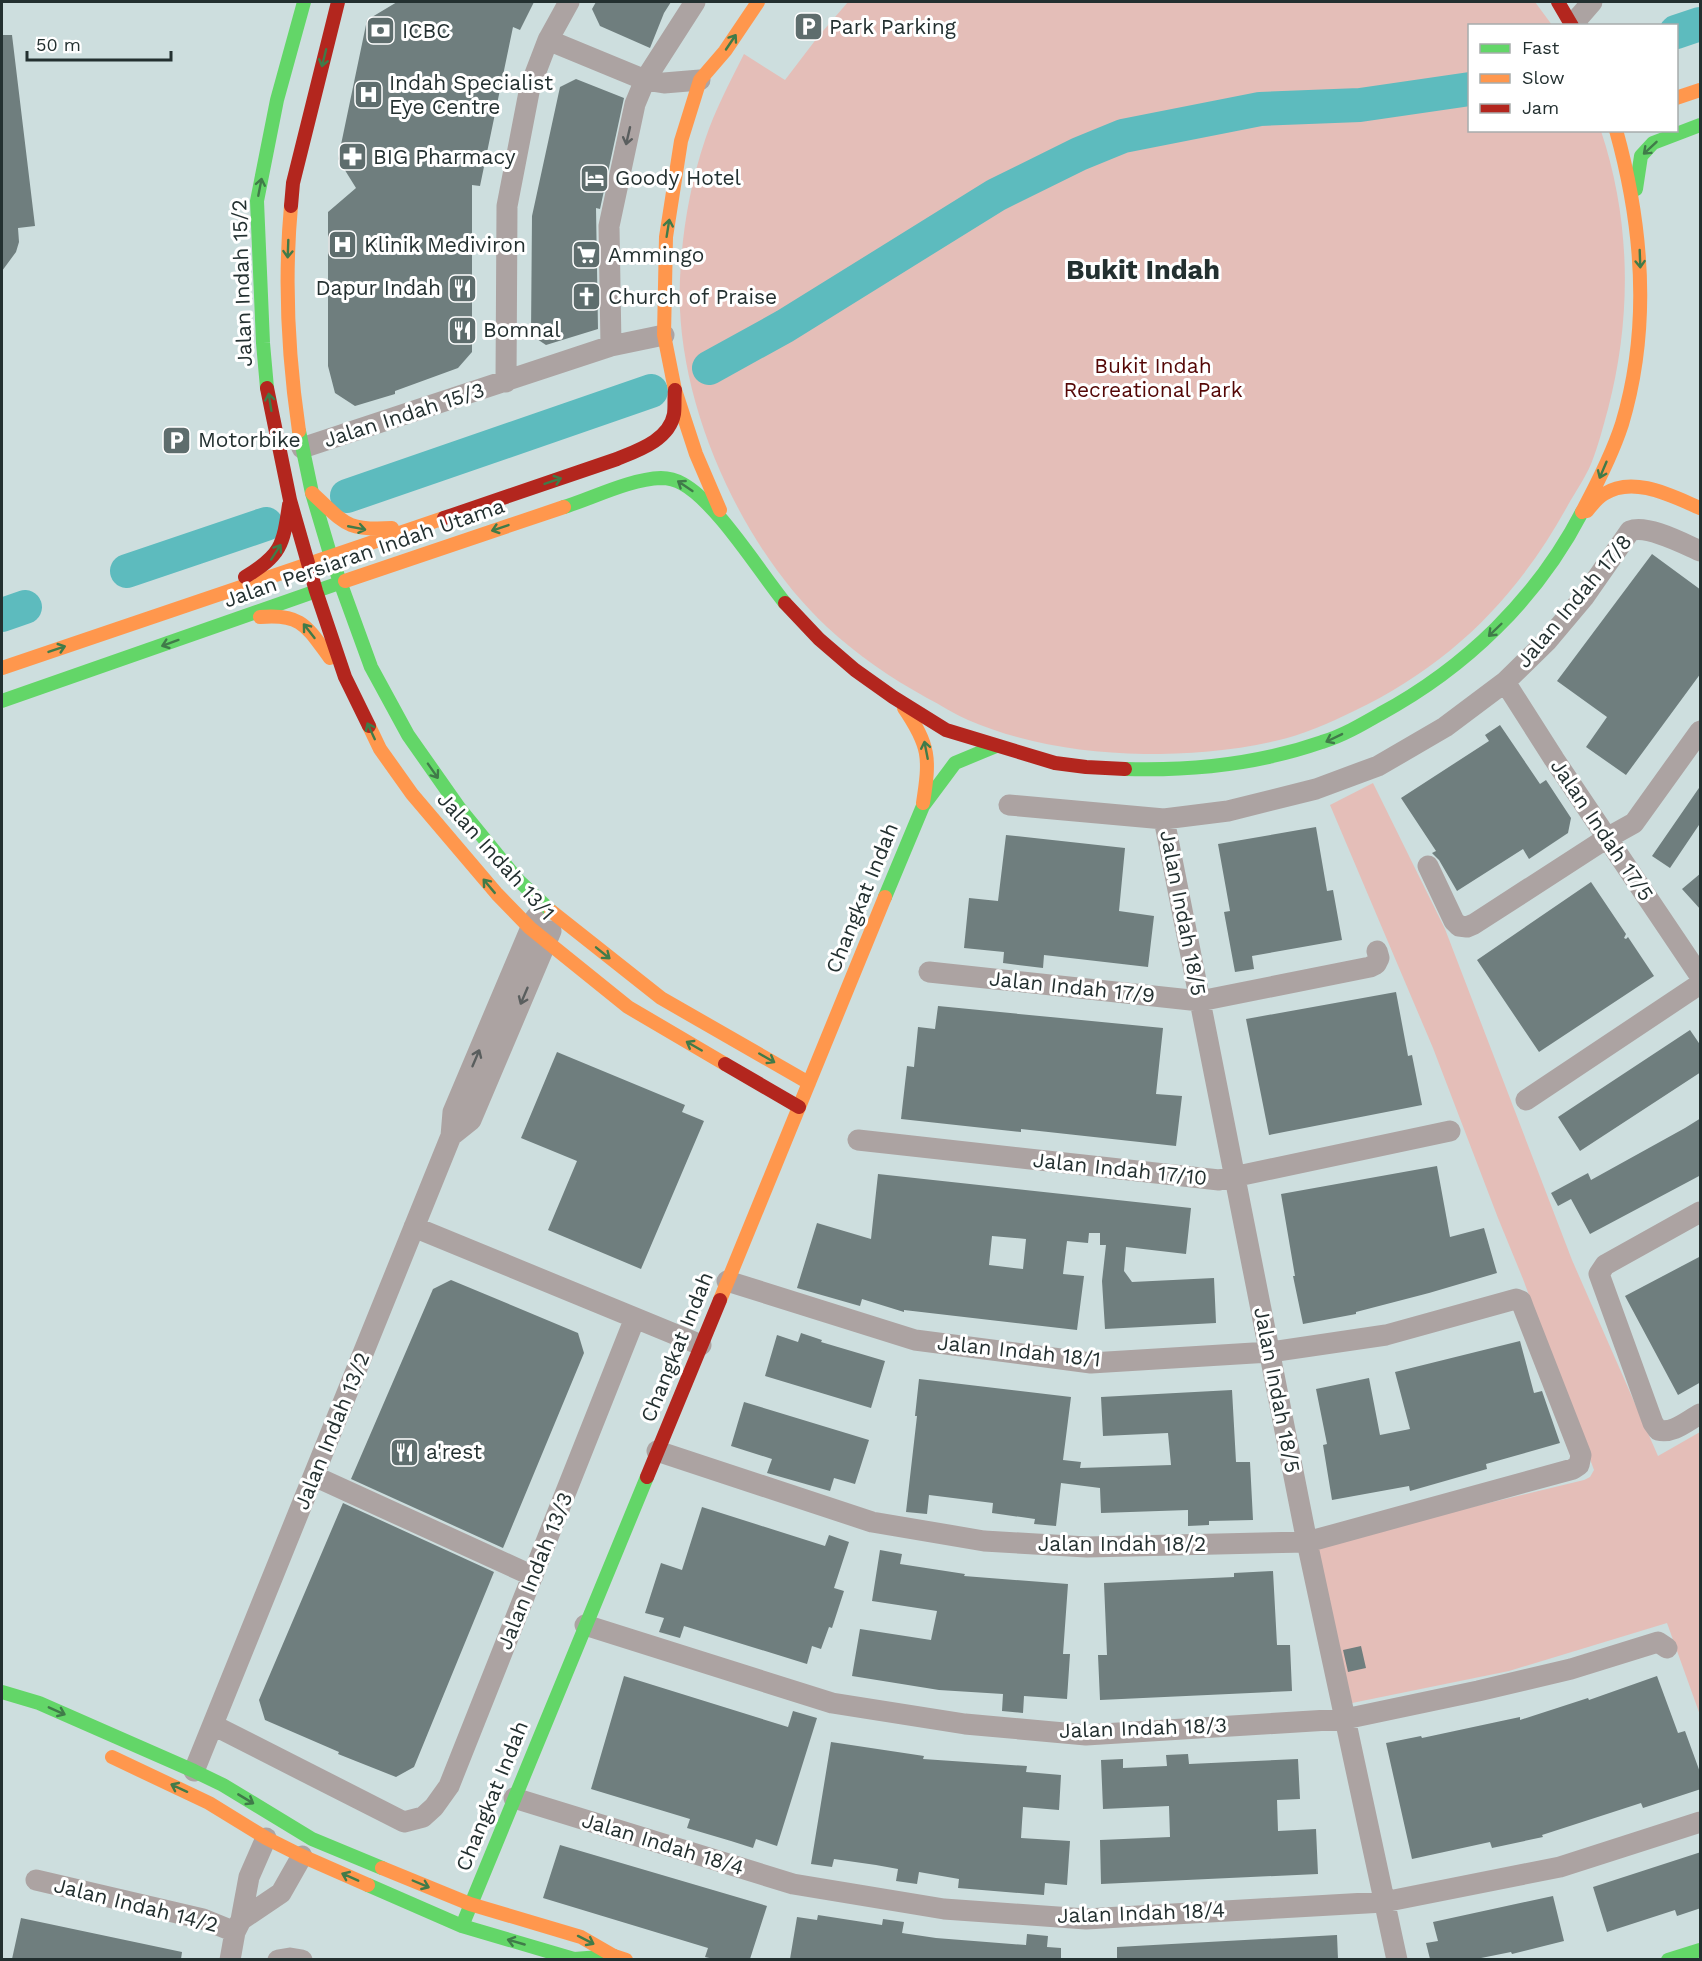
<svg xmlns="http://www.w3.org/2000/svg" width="1702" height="1961" viewBox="0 0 1702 1961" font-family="'Work Sans',sans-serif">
<rect width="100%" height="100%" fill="#cddede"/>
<path fill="#e4beb8" d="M848,2h687l17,23 -82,1v104l131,1c30,90 31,186 7,278 -5,18 -10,38 -17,55 -6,14 -15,27 -23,41 -51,93 -118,160 -214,206 -25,12 -51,24 -79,30 -43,10 -87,13 -131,13 -60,-1 -120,-10 -176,-34 -14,-6 -27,-15 -41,-22 -36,-20 -70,-43 -100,-71 -87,-81 -153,-228 -147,-348 2,-46 10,-95 25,-139 10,-30 25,-58 39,-86l41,26 32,-42z
M1373,783l72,146 127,331 86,196 42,-24v283l-33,-92 -158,48 -157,32 -42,-157 274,-66 6,-3 4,-7 -71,-191 -25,-61 -65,-170 -103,-243z"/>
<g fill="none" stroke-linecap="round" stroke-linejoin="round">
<path stroke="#5dbbbe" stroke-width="34" d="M1676,32l24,-8
M709,368l76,-42 211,-131 83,-41 44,-18 137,-27 100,-4 110,-16
M347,496l304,-105
M127,571l139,-47
M2,615l23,-8"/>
</g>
<path fill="#6f7e7e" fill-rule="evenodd" d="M397,2h137l-14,28 -7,-3 -33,159 -8,-1v167l-14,16 -63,23v3l-40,12 -20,-13 -7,-27v-154l28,-24 -18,-29 29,-139z
M596,2h75l-7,11 -14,35 -50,-22 -8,-17z
M2,35h10l23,191 -17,2 1,14 -3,10 -14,19z
M576,79l48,19 -24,111 -4,-1 2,121 -52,16 -15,-10 1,-119 28,-129z
M1652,554l49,36v83l-75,102 -40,-28 21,-30 -50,-36z
M1500,725l40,59 6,-4 25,38 -3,15 -39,26 -6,-10 -66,42 -18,-31 -7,-7 4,-2 -35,-53 88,-57 -4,-6z
M1701,785v37l-31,46 -18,-12z
M1316,827l11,64 6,-1 9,50 -90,16 2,13 -19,3 -11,-60 6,-1 -12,-67z
M1006,835l119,13 -6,63 35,5 -6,51 -104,-12 -1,13 -40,-5 1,-11 -40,-4 5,-50 29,3z
M1701,873v37l-19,-21z
M1591,882l35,52 -2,4 2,1 2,-2 26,39 -115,76 -62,-92z
M1396,992l12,64 4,-1 10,50 -153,30 -23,-116z
M938,1006l225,22 -7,66 26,2 -6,50 -155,-17v3l-120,-13 6,-53 7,1 4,-40 17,2z
M1690,1030l11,16v26l-121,79 -22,-34z
M557,1052l128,53 -3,7 22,9 -63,148 -93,-39 29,-69 -56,-23z
M1701,1118v57l-111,59 -19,-35 -13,7 -7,-13 37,-20 3,7 94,-52z
M1437,1166l13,71 34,-9 13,45 -68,20 -73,19v2l-53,10 -10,-48h2l-14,-82z
M878,1174l313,34 -5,46 -60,-7 -2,24 8,11 82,-4 2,45 -111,6 -3,-48 4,-36h-6v-12h-11l-1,10 -21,-2 -4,33 21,2 -7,54 -173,-20v2l-42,-13 -2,7 -63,-18 20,-65 54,16zM992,1236l34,3 -3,30 -34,-4z
M1701,1256v126l-23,13 -53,-99z
M451,1280l127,53 6,20 -81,195 -152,-69 82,-190z
M801,1333l21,7 -1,2 64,19 -14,47 -106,-32 12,-41 21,7z
M1520,1341l14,52 8,-2 18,52 -74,21 1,5 -77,22 -1,-5 -77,14 -9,-55 4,-1 -11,-55 53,-11 11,57 30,-6 -15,-57z
M919,1379l152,18 -8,63 18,2 -1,6 91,-3 -3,-32 -65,3 -2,-39 131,-7 4,72h14l3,58 -44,1v4l-21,1v-16l-87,3 -1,-25 -39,-5 -5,43 -22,-2 1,-5 -43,-6 1,-10 -64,-8 -2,19 -21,-2 11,-96h-2z
M744,1402l125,38 -14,44 -21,-6 -4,13 -63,-18 5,-14 -41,-13z
M343,1503l151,69 -80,195 -18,10 -58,-23 1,-2 -74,-32 -6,-20z
M702,1507l123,39 4,-11 20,7 -15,46 10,3 -12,37 -3,-1 -8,22 -9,-3 -5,18 -123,-38 -4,12 -21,-6 5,-14 -19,-5 16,-50 21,7z
M880,1550l22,4 -2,10 65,10 -1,2 104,8 -5,70h7l-3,45 -43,-3 -1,17 -21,-2 1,-17 -64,-4 -87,-14 8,-47 71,11 6,-29 -65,-10z
M1273,1571l4,74h13l2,46 -192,9 -2,-45h9l-3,-72 130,-6v-4z
M1361,1646l5,22 -18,4 -5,-22z
M624,1676l164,51 5,-16 24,7 -40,128 -21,-7 -3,9 -22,-7 -44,-13 3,-9 -99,-30z
M1657,1676l21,57 7,-2 16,44v14l-58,19 -2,-5 -99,32 1,2 -51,11 -2,-6 -78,17 -26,-116 35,-7 1,2 98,-21v3l68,-22 1,2z
M831,1742l93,14 -1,3 104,7 -1,6 35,3 -2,35 -36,-3 -2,31 49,3 -3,44 -22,-2 -1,12 -86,-7 1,-9 -40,-7 -2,12 -21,-3 2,-12 -22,-4 -42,-6 -2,8 -21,-3z
M1188,1754l1,10 109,-5 2,40 -23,1 1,31 38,-2 2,45 -217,10 -1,-44 70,-3 -1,-31 -66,3 -2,-49 22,-1v9l44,-2 -1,-11z
M560,1845l207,61 -17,53h-36l-9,-2 3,-9 -165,-50z
M1701,1852v56l-24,8 -2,-6 -68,22 -14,-45z
M1553,1896l11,45 -52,13 -1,-2 -35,7h-46l-4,-16 12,-2 -5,-19z
M818,1915l64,10 1,-6 21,3 -2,11 34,5 90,7 1,-11 21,2 -1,11 14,1v11h-271l7,-42 20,3z
M21,1918l161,34 -1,7h-169z
M1337,1935l1,24h-221v-12z"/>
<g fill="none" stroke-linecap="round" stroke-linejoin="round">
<path stroke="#aca3a2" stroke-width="21" d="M1577,26l2,-9 13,-15
M548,40l97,40 19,3 36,-3
M611,346l-2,-120 26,-122 10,-24 50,-78
M506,382l1,-176 23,-119 18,-47 21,-38
M302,448l309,-102 53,-11
M1505,682l49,77 146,217
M1009,805l155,14 64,-8 88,-22 62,-23 67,-39 60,-45 42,-41 37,-44 46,-66c17,-7 54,13 70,20
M1164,819l143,723 90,418
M1428,866l26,55 5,5 8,1 7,-3 133,-86 27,-15 66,-92
M929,972l271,29 170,-34 6,-3 3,-6 -2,-7
M1526,1100l174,-116
M451,1136l20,-16 80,-189
M858,1140l361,40 231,-49
M1700,1212l-95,53 -6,9 54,149 5,7c15,4 29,-9 42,-16
M414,1227l287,118
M657,1451l215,71 112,19 103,6 220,-5 266,-73 6,-4 2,-10 -57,-146 -3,-8 -5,-2 -130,36 -116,17 -179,11 -176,-23 -188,-59
M314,1476l219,100
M585,1625l247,78 133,21 121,11 259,-16 133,-28 93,-22 87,-27 9,6
M213,1725l191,97 19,-5 11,-10 15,-21 186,-468
M194,1771l257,-635 2,-24 82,-194
M514,1798l279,86 151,25 142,10 298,-17 176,-35 140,-45
M36,1880l167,39 32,13
M241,1920l40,-27 21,-37
M230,1960l5,-28 6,-12 8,-43 17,-39
M278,1960l12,-2 12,2"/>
<path stroke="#63d668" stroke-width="14" d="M1636,189l5,-33 12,-13 47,-18
M267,388l-4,-45 -6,-142 20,-101 27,-98
M299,431l13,62 19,64 40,110 37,68 52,74 57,70 34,32
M564,507c29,-9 66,-28 97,-29 7,0 15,2 22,6 34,19 76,87 102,119
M2,701l343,-120
M1125,769c67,2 134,-5 197,-27 20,-6 39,-17 58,-28 85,-46 157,-115 202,-202
M885,897l38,-91 32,-43 41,-17
M2,1692l37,11 155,68 29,14 89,54 70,29
M368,1885l94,41 112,33 40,-3
M462,1926l185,-449
M1668,1960l32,-10"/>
<path stroke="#ff974d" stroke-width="14" d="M1676,98l24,-8
M291,206c-7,76 -3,150 8,225
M312,493c33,30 33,38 80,35
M720,510l-24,-56 -21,-64 -11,-55 2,-98 15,-96 19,-61 25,-29 33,-49
M1587,511c5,-6 10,-13 17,-17 29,-19 68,2 96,14
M1582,512c15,-28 30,-57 40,-88 29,-97 21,-197 -6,-294
M345,581l219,-74
M260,617c42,-4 47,10 70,41
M2,668l442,-150
M904,708c26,38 26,50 19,95
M369,726l11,23 32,45 85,100 33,34 98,79 97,57
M551,911l110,87 148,85
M720,1300l165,-403
M112,1757l97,46 57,35 36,18 66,29
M382,1868l88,36 111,33 33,19 12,4"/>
<path stroke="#b3261e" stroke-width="14" d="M1558,2l14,24
M291,206l2,-23 45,-181
M267,388l23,112 26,91 29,86 24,49
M444,518l173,-59c22,-9 52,-19 57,-45 1,-8 0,-16 1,-24
M245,577c36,-22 38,-31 44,-72
M785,603l34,36 36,31 38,27 53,33 109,33 31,4 39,2
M725,1064l74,43
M647,1477l73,-177"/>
</g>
<defs><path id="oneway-shaft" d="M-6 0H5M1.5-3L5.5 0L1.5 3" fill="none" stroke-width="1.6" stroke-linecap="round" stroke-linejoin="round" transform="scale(1.5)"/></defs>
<g stroke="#407b49">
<use href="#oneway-shaft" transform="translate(731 42) rotate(-56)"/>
<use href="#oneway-shaft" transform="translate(324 58) rotate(104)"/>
<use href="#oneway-shaft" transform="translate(1650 148) rotate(137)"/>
<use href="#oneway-shaft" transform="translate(260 187) rotate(-79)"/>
<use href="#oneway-shaft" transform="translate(668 228) rotate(-81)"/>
<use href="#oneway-shaft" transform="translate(288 249) rotate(92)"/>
<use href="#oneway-shaft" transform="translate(1640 259) rotate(88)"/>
<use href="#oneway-shaft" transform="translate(270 402) rotate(-99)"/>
<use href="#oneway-shaft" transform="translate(1603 470) rotate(113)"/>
<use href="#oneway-shaft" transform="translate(553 481) rotate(-19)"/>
<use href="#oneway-shaft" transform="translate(685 486) rotate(-146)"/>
<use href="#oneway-shaft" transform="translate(357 528) rotate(11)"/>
<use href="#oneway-shaft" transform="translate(500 528) rotate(161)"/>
<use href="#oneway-shaft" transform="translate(276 552) rotate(-57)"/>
<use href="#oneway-shaft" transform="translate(1495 630) rotate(136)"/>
<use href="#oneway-shaft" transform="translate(309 631) rotate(-128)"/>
<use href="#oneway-shaft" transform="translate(170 643) rotate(160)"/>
<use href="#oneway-shaft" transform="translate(57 649) rotate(-19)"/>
<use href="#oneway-shaft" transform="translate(371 731) rotate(-115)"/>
<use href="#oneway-shaft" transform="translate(1334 738) rotate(154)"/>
<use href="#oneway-shaft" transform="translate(926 750) rotate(-101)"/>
<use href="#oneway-shaft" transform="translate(433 771) rotate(55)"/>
<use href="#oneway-shaft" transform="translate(489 886) rotate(-130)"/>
<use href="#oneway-shaft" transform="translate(603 953) rotate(39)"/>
<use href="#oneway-shaft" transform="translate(694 1046) rotate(-150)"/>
<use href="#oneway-shaft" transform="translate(767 1058) rotate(30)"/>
<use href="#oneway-shaft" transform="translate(57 1711) rotate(24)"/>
<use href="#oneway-shaft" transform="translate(179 1788) rotate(-155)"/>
<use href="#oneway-shaft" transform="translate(246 1799) rotate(31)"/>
<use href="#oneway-shaft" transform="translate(350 1877) rotate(-156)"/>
<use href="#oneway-shaft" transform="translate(421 1884) rotate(23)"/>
<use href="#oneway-shaft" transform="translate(586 1940) rotate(27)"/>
<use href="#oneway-shaft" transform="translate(516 1942) rotate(-164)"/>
</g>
<g stroke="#5a5e5e">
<use href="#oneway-shaft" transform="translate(628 136) rotate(103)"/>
<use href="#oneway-shaft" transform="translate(524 996) rotate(113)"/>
<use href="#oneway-shaft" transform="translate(476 1058) rotate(-67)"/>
</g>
<defs>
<symbol id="parking-square" viewBox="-11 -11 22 22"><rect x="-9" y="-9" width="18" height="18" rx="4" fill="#5e6d6d" stroke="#fff"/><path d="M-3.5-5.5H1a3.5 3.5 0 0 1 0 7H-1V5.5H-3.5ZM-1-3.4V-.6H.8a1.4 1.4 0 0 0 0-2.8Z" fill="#fff"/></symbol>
<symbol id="bank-square" viewBox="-11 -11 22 22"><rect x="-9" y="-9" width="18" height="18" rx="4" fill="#5e6d6d" stroke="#fff"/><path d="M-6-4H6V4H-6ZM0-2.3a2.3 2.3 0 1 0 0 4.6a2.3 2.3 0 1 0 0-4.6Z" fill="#fff"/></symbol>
<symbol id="hospital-square" viewBox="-11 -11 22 22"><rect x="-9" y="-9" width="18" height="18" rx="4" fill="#5e6d6d" stroke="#fff"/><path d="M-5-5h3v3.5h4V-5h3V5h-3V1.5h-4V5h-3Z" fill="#fff"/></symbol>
<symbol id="pharmacy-square" viewBox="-11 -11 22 22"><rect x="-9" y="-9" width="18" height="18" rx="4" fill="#5e6d6d" stroke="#fff"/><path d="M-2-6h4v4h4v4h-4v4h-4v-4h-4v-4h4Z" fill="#fff"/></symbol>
<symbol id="hotel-square" viewBox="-11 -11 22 22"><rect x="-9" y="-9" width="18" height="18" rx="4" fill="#5e6d6d" stroke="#fff"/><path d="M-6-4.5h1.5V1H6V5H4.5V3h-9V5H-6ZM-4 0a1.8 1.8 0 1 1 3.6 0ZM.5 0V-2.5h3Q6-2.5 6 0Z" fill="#fff"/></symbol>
<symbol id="supermarket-square" viewBox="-11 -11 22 22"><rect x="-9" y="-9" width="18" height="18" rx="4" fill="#5e6d6d" stroke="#fff"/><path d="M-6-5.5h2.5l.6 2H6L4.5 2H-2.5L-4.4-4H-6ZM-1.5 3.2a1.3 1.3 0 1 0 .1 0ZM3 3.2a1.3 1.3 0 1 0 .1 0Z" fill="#fff"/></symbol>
<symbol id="restaurant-square" viewBox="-11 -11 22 22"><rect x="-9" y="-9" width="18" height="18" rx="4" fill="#5e6d6d" stroke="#fff"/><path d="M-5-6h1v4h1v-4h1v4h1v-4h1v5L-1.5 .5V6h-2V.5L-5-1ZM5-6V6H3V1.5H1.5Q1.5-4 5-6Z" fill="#fff"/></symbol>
<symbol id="church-square" viewBox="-11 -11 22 22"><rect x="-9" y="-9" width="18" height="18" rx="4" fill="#5e6d6d" stroke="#fff"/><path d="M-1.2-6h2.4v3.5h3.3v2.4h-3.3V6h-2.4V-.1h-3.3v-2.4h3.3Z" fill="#fff"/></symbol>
</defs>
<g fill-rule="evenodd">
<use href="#parking-square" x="792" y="10" width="33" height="33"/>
<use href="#bank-square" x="364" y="14" width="33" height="33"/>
<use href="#hospital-square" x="352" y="78" width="33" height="33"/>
<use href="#pharmacy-square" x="336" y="140" width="33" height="33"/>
<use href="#hotel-square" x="578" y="162" width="33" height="33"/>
<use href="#hospital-square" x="326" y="228" width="33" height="33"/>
<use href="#supermarket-square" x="570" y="238" width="33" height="33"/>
<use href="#restaurant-square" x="446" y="272" width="33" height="33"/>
<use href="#church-square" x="570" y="280" width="33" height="33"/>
<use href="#restaurant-square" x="446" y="314" width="33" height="33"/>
<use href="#parking-square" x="160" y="424" width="33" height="33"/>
<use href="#restaurant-square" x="388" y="1436" width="33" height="33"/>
</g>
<g text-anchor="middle" stroke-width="6" stroke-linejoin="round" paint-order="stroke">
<g font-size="21" fill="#233030" stroke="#fff" text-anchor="start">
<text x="829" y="34">Park Parking</text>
<text x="402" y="38">ICBC</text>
<text x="389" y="90">Indah Specialist<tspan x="389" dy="24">Eye Centre</tspan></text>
<text x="373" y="164">BIG Pharmacy</text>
<text x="615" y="185">Goody Hotel</text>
<text x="364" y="252">Klinik Mediviron</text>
<text x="608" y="262">Ammingo</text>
<text x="441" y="295" text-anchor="end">Dapur Indah</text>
<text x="608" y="304">Church of Praise</text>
<text x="483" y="337">Bomnal</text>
<text x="198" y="447">Motorbike</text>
<text x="426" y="1459">a'rest</text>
</g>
<g font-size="21" fill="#233030" stroke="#fff">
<text transform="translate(242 283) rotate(-92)" y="7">Jalan Indah 15/2</text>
<text transform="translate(404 415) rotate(-18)" y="7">Jalan Indah 15/3</text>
<text transform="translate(364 553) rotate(-19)" y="7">Jalan Persiaran Indah Utama</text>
<text transform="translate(1574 601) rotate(-50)" y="7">Jalan Indah 17/8</text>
<text transform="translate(1602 830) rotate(56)" y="7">Jalan Indah 17/5</text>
<text transform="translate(496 856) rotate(48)" y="7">Jalan Indah 13/1</text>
<text transform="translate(862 898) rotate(-68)" y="7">Changkat Indah</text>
<text transform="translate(1183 913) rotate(79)" y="7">Jalan Indah 18/5</text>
<text transform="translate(1072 987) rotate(6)" y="7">Jalan Indah 17/9</text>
<text transform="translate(1120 1169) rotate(6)" y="7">Jalan Indah 17/10</text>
<text transform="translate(677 1347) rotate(-68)" y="7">Changkat Indah</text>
<text transform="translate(1019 1351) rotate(6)" y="7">Jalan Indah 18/1</text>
<text transform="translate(1277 1390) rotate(79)" y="7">Jalan Indah 18/5</text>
<text transform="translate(332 1431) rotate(-68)" y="7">Jalan Indah 13/2</text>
<text x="1122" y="1551">Jalan Indah 18/2</text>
<text transform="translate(535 1571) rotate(-68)" y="7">Jalan Indah 13/3</text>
<text transform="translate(1143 1728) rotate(-2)" y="7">Jalan Indah 18/3</text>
<text transform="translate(492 1796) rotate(-68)" y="7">Changkat Indah</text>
<text transform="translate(663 1844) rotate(17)" y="7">Jalan Indah 18/4</text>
<text transform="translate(136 1905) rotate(14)" y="7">Jalan Indah 14/2</text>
<text transform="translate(1141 1913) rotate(-2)" y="7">Jalan Indah 18/4</text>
</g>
<g font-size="21" fill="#540706" stroke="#fff">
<text x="1153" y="373">Bukit Indah<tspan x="1153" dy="24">Recreational Park</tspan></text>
</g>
<g font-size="27" font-weight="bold" fill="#233030" stroke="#fff">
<text x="1143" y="279">Bukit Indah</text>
</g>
</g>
<rect width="1702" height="1961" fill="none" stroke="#233030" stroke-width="6"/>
<rect x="1468" y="24" width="210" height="108" fill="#ffffff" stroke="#a7acac" stroke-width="1.5"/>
<rect x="1480" y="44" width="30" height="9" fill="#63d668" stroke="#a7acac" stroke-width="1.5"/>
<text x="1522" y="54" font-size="18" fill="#233030">Fast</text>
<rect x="1480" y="74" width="30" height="9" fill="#ff974d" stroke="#a7acac" stroke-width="1.5"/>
<text x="1522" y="84" font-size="18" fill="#233030">Slow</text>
<rect x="1480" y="104" width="30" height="9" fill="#b3261e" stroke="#a7acac" stroke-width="1.5"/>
<text x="1522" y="114" font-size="18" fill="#233030">Jam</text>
<path d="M27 51v9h144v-9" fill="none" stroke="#233030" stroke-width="3"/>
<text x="36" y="51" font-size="18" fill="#233030" stroke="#ffffff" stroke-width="4.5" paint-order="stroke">50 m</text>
</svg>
